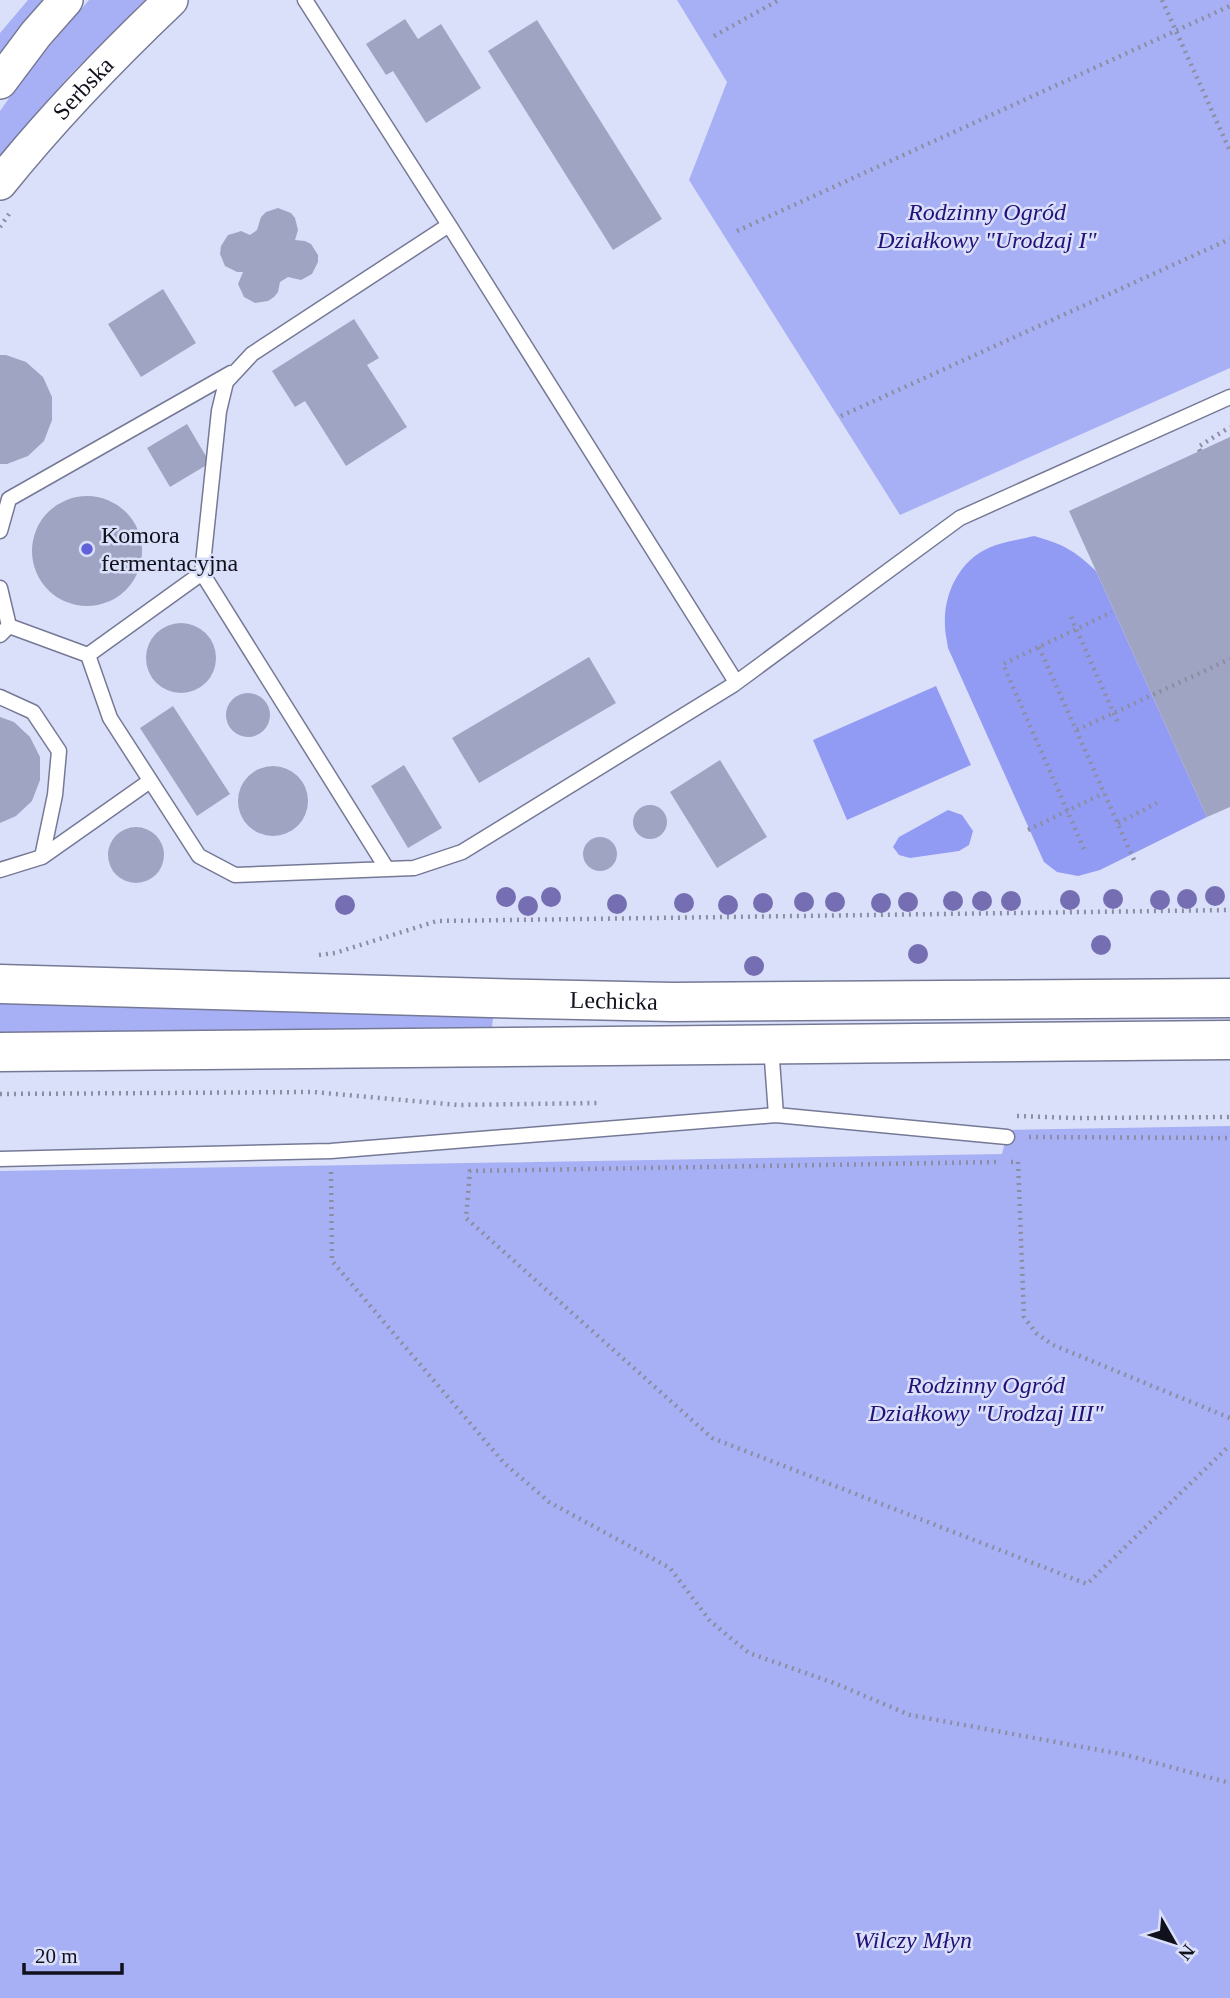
<svg xmlns="http://www.w3.org/2000/svg" width="1230" height="1998" viewBox="0 0 1230 1998" font-family="Georgia,serif">
<rect width="100%" height="100%" fill="#dbe0fa"/>
<path fill="#a7b0f4" d="M28,0h15l-43,54v-21z
M89,0h56l-75,75 -70,81v-45l29,-41z
M677,0h553v368l-330,147 -211,-335 38,-98z
M0,1003l491,14 2,1 -1,9 -492,6z
M1230,1126v872h-1230v-827l1002,-17 6,-24z"/>
<path fill="#929bf4" d="M1034,536c29,8 40,14 62,35l111,246 -107,53 -22,6 -21,-4 -13,-10 -96,-214c-1,-7 -3,-15 -3,-22 -2,-35 17,-70 51,-81 12,-4 26,-6 38,-9z
M936,686l35,79 -124,55 -34,-80z
M948,810l14,5 11,16 -4,14 -10,6 -49,7 -11,-3 -6,-8 6,-10z"/>
<path fill="#a0a4c3" d="M405,19l13,20 23,-15 40,64 -55,35 -33,-52 -7,4 -20,-31z
M537,20l125,199 -49,31 -125,-199z
M278,208l13,5 4,5 3,12 -3,10 10,1 6,3 7,11v7l-6,12 -11,6 -13,-3 -8,5 -2,10 -4,5 -6,4 -13,2 -11,-6 -6,-13 5,-12h-6l-12,-6 -5,-12 1,-8 7,-11 7,-2 6,-2 9,4 7,-5 4,-13 5,-5z
M163,289l33,54 -55,34 -33,-53z
M354,319l25,39 -12,7 40,62 -61,39 -41,-65 -10,6 -23,-36z
M0,355h6l20,7 17,15 9,20v23l-8,21 -16,15 -21,8h-7z
M187,424l23,39 -40,24 -23,-39z
M1230,437v370l-23,10 -138,-306z
M32 551a55 55 0 1 1 110 0a55 55 0 1 1-110 0Z
M146 658a35 35 0 1 1 70 0a35 35 0 1 1-70 0Z
M589,657l27,46 -137,80 -27,-45z
M226 715a22 22 0 1 1 44 0a22 22 0 1 1-44 0Z
M173,706l57,88 -33,22 -57,-88z
M0,717l14,5 16,15 10,20v23l-8,21 -16,15 -16,7z
M720,760l47,77 -50,31 -47,-76z
M404,765l38,63 -34,20 -37,-62z
M238 801a35 35 0 1 1 70 0a35 35 0 1 1-70 0Z
M633 822a17 17 0 1 1 34 0a17 17 0 1 1-34 0Z
M108 855a28 28 0 1 1 56 0a28 28 0 1 1-56 0Z
M583 854a17 17 0 1 1 34 0a17 17 0 1 1-34 0Z"/>
<g fill="none" stroke-linecap="round" stroke-linejoin="round">
<defs>
<path id="service" d="M305,0l144,225 -197,129 -26,28 -7,29 -17,162 -114,82 22,63 89,138 36,19 179,-7 48,-16 271,-167 227,-167 270,-121
M449,225l287,457
M0,531l9,-32 222,-126
M202,573l185,296
M0,588l9,38
M0,635l9,-9 79,29
M0,697l33,15 26,39 -4,44 -13,62
M0,870l42,-13 108,-76
M771,1046l5,69 231,22
M0,1159l331,-8 445,-36"/>
<g id="tertiary">
<path d="M0,82l36,-48 30,-34"/>
<path id="s1" d="M0,183c53,-66 110,-125 171,-183"/>
</g>
<g id="primary">
<path id="s2" d="M0,984l490,14 183,4 557,-4"/>
<path d="M0,1052l1230,-12"/>
</g>
</defs>
<use href="#service" stroke="#757996" stroke-width="17"/>
<use href="#tertiary" stroke="#757996" stroke-width="36"/>
<use href="#primary" stroke="#757996" stroke-width="41"/>
<path stroke="#8b8ea2" stroke-width="4.5" stroke-dasharray="2 5" stroke-linecap="butt" d="M1162,0l68,151
M714,36l65,-36
M0,227l9,-13
M737,231l493,-225
M841,416l389,-177
M1200,451l-2,-4 32,-20
M1071,617l48,108
M1039,647l95,213
M1077,730l153,-71
M1118,823l39,-20
M1028,830l76,-37
M1084,849l-81,-185 109,-52
M319,955l16,-2 102,-32 793,-11
M0,1094l313,-2 145,13 139,-2
M1017,1116l60,2 153,-1
M1029,1137l201,1
M996,1162l-526,9 -4,47 246,220 375,146 143,-139
M1011,1162h7l6,155 12,16 17,12 177,73
M331,1172l1,89 172,202 45,39 121,66 40,53 39,32 85,30 76,32 216,40 104,28"/>
<use href="#service" stroke="#fff" stroke-width="14"/>
<use href="#tertiary" stroke="#fff" stroke-width="33"/>
<use href="#primary" stroke="#fff" stroke-width="38"/>
</g>
<g fill="#766eb2">
<circle cx="1215" cy="896" r="10"/>
<circle cx="506" cy="897" r="10"/>
<circle cx="551" cy="897" r="10"/>
<circle cx="1113" cy="899" r="10"/>
<circle cx="1187" cy="899" r="10"/>
<circle cx="1070" cy="900" r="10"/>
<circle cx="1160" cy="900" r="10"/>
<circle cx="953" cy="901" r="10"/>
<circle cx="982" cy="901" r="10"/>
<circle cx="1011" cy="901" r="10"/>
<circle cx="804" cy="902" r="10"/>
<circle cx="835" cy="902" r="10"/>
<circle cx="908" cy="902" r="10"/>
<circle cx="684" cy="903" r="10"/>
<circle cx="763" cy="903" r="10"/>
<circle cx="881" cy="903" r="10"/>
<circle cx="617" cy="904" r="10"/>
<circle cx="345" cy="905" r="10"/>
<circle cx="728" cy="905" r="10"/>
<circle cx="528" cy="906" r="10"/>
<circle cx="1101" cy="945" r="10"/>
<circle cx="918" cy="954" r="10"/>
<circle cx="754" cy="966" r="10"/>
</g>
<circle fill="#6162da" stroke="#dbe0fa" stroke-width="2.5" cx="87" cy="549" r="7"/>
<g text-anchor="middle" stroke-width="5" stroke-linejoin="round" paint-order="stroke">
<g font-size="24" fill="#10111c" stroke="#dbe0fa">
<text dy="8" stroke="none"><textPath href="#s1" startOffset="126">Serbska</textPath></text>
<text dy="8" stroke="none"><textPath href="#s2" startOffset="614">Lechicka</textPath></text>
</g>
<g font-size="24" font-style="italic" fill="#231178" stroke="#dbe0fa">
<text x="987" y="220">Rodzinny Ogród<tspan x="987" dy="28">Działkowy "Urodzaj I"</tspan></text>
<text x="986" y="1393">Rodzinny Ogród<tspan x="986" dy="28">Działkowy "Urodzaj III"</tspan></text>
<text x="913" y="1948">Wilczy Młyn</text>
</g>
<g font-size="24" fill="#10111c" stroke="#dbe0fa" text-anchor="start">
<text x="101" y="543">Komora<tspan x="101" dy="28">fermentacyjna</tspan></text>
</g>
</g>
<g transform="translate(1174 1942) rotate(129)" stroke="#dbe0fa" stroke-width="5" paint-order="stroke">
<path d="M0-5L12 26L0 18L-12 26Z" fill="#10111c"/>
<text y="-10" font-size="19" font-weight="bold" text-anchor="middle" fill="#10111c">N</text>
</g>
<path d="M24 1963v10h98v-10" fill="none" stroke="#10111c" stroke-width="3.5"/>
<text x="35" y="1963" font-size="21" fill="#10111c" stroke="#dbe0fa" stroke-width="5" paint-order="stroke">20 m</text>
</svg>
